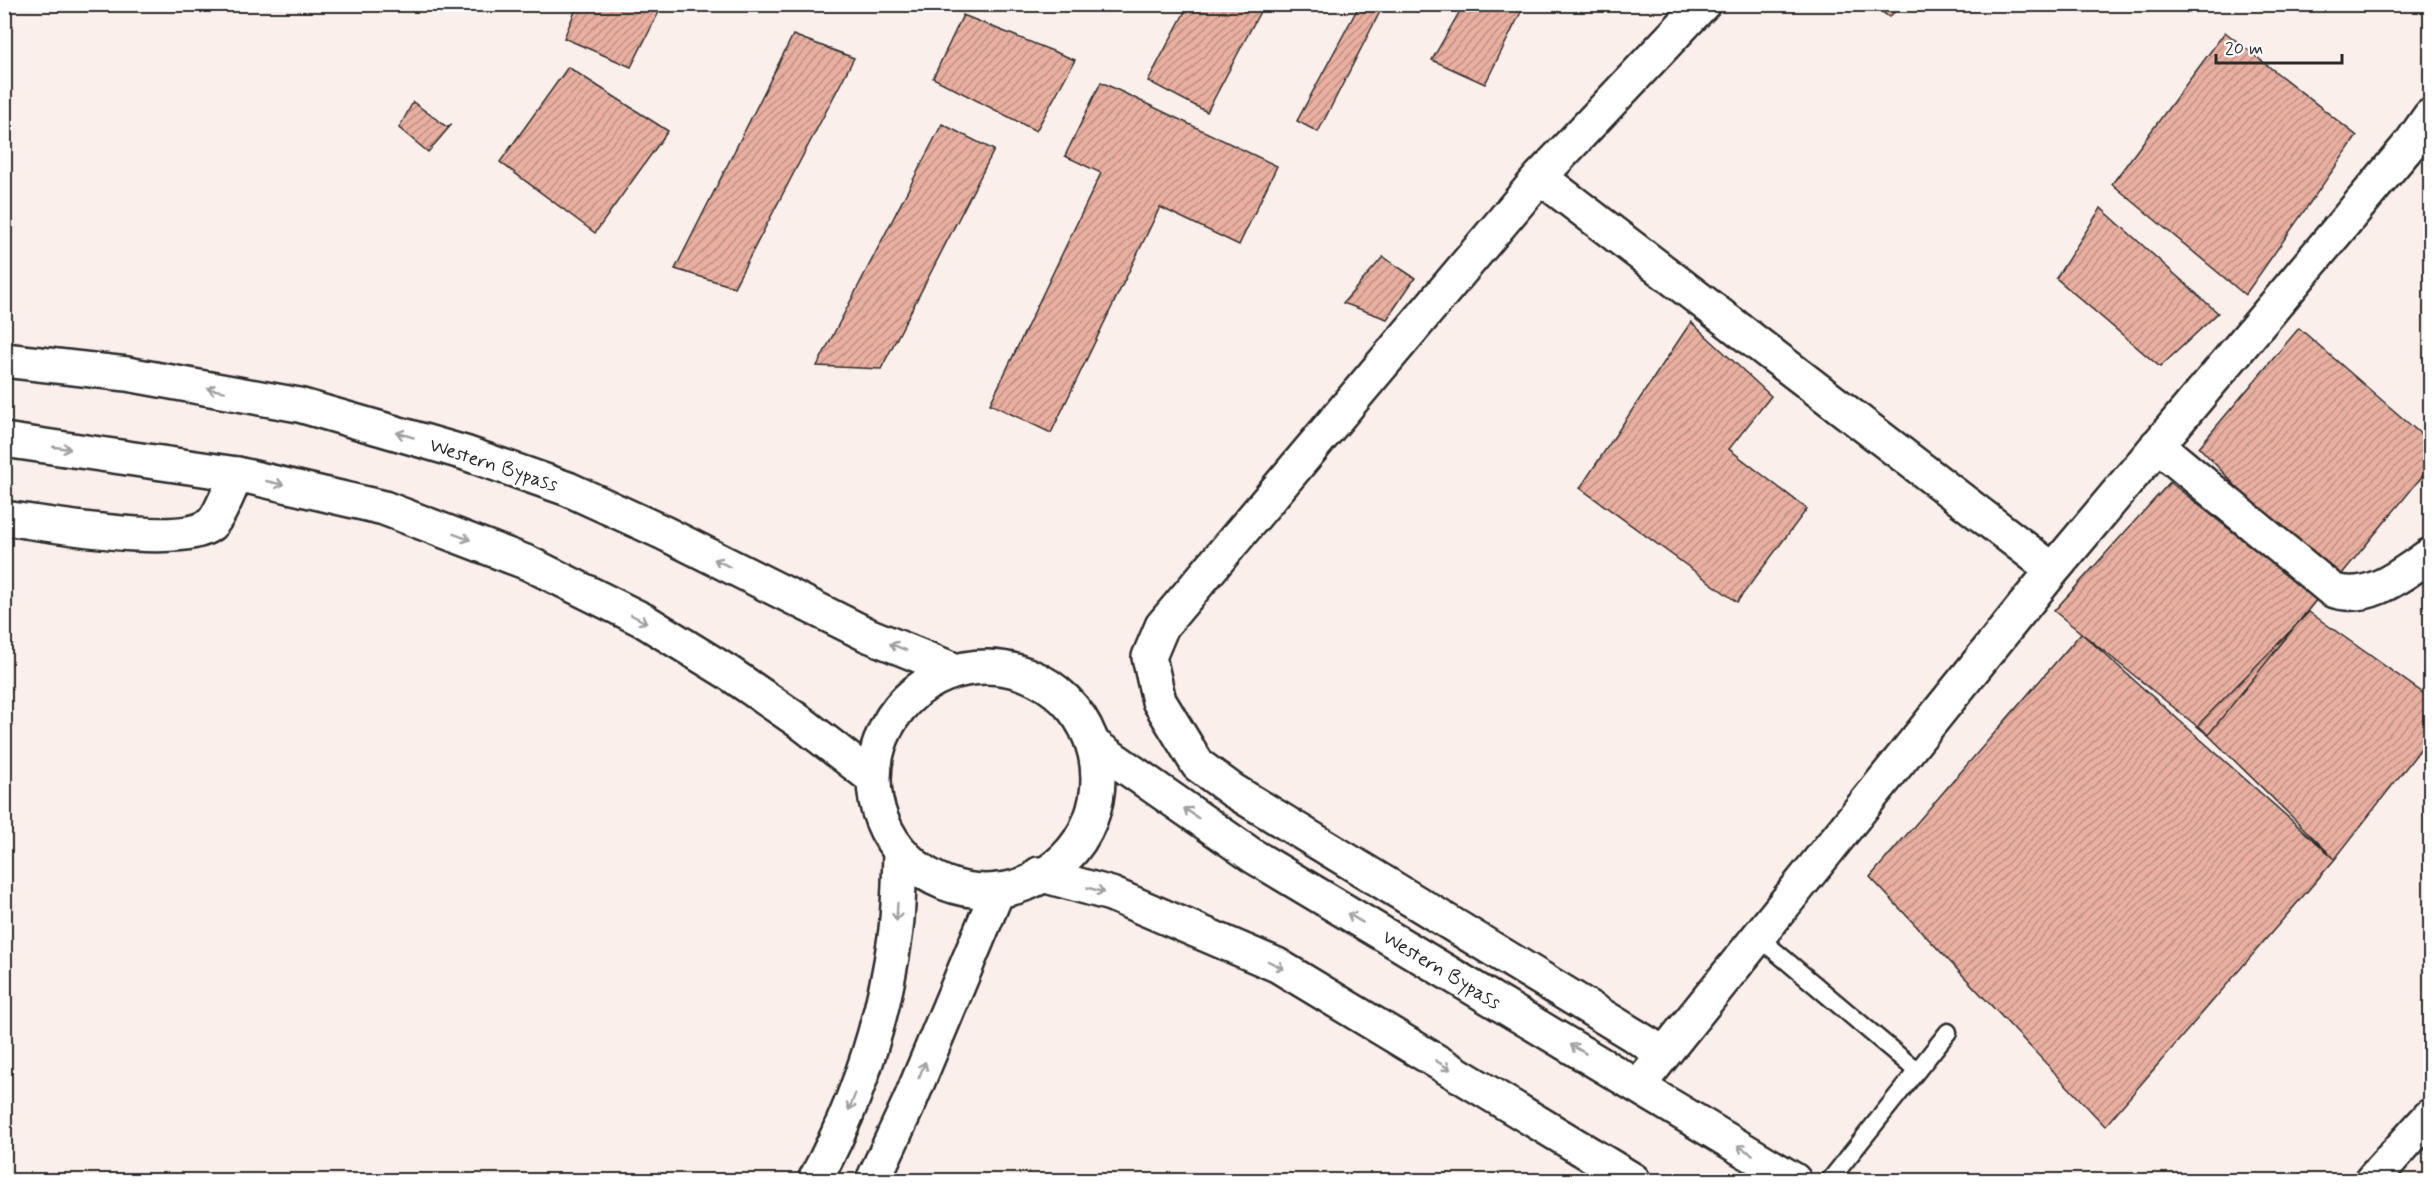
<svg xmlns="http://www.w3.org/2000/svg" width="2435" height="1185" viewBox="0 0 2435 1185" font-family="Mynerve,sans-serif">
<defs>
<pattern id="building-hatch" width="6" height="6" patternUnits="userSpaceOnUse" patternTransform="scale(1.5)"><rect width="6" height="6" fill="#e9b0a1"/><path d="M-1 1l2-2M0 6l6-6M5 7l2-2" fill="none" stroke="#bd8f83"/></pattern>
</defs>
<rect width="100%" height="100%" fill="#fbefec"/>
<filter id="ink" filterUnits="userSpaceOnUse"><feTurbulence type="fractalNoise" baseFrequency=".0167" numOctaves="2"/><feDisplacementMap in="SourceGraphic" scale="12" xChannelSelector="R" yChannelSelector="G"/><feConvolveMatrix kernelMatrix="1 2 1 2 8 2 1 2 1" color-interpolation-filters="sRGB"/></filter>
<g filter="url(#ink)">
<path fill="url(#building-hatch)" stroke="#2b2b2b" stroke-width="1.5" d="M578,4h85l-32,63 -67,-29z
M1189,4h75l-57,108 -59,-31z
M1360,4h24l-66,128 -21,-11z
M1464,4h61l-40,80 -53,-24z
M1871,4h32l-14,13z
M963,15l112,45 -39,71 -103,-53z
M2225,32l132,104 -112,159 -133,-111z
M793,35l61,23 -120,229 -59,-18z
M568,67l100,64 -73,102 -95,-71z
M1101,82l176,84 -38,79 -79,-38 -109,226 -61,-29 111,-231 -36,-17z
M413,102l34,25 5,-3 -24,28 -29,-24z
M942,124l52,26 -113,219 -64,-3z
M2101,208l117,105 -58,54 -104,-89z
M1383,257l32,21 -28,41 -44,-16z
M1691,322l80,74 -42,53 78,60 -70,93 -157,-114z
M2299,328l131,114v25l-99,120 -132,-140z
M2170,482l147,117 -109,136 -154,-124z
M2309,612l121,86v39l-95,122 -137,-134z
M2081,633l254,226 -230,267 -235,-249z"/>
<g fill="none" stroke-linecap="round" stroke-linejoin="round">
<defs>
<path id="service" d="M1757,936l160,135
M1830,1180l118,-148"/>
<path id="minor" d="M1540,177l513,393
M2157,445l175,145c36,13 69,-15 98,-35
M4,518c40,5 178,31 207,6 9,-8 20,-38 26,-50
M1663,1053l-431,-263 -34,-25 -39,-64 -10,-44 13,-31 378,-449 163,-173
M1639,1085l414,-515 358,-427 19,-27
M2372,1180l58,-64"/>
<path id="secondary" d="M815,1180c41,-75 68,-158 80,-243 4,-27 4,-56 5,-83
M873,1180l36,-77 89,-213"/>
<path id="primary" d="M4,360l123,14 172,31 166,48 103,36 96,44 204,102 84,34
M4,440l233,34 147,34 144,55 115,57 86,53 74,51 71,55
M874 779a112 112 0 1 1 224 0a112 112 0 1 1-224 0Z
M1097,747l156,109 541,324
M1039,874l72,20 166,71 356,215"/>
</defs>
<use href="#service" stroke="#2b2b2b" stroke-width="21"/>
<use href="#minor" stroke="#2b2b2b" stroke-width="38"/>
<use href="#secondary" stroke="#2b2b2b" stroke-width="38"/>
<use href="#primary" stroke="#2b2b2b" stroke-width="38"/>
<use href="#service" stroke="#fff" stroke-width="16"/>
<use href="#minor" stroke="#fff" stroke-width="33"/>
<use href="#secondary" stroke="#fff" stroke-width="33"/>
<use href="#primary" stroke="#fff" stroke-width="33"/>
</g>
<defs><path id="oneway-shaft" d="M-6 0H5M1.5-3L5.5 0L1.5 3" fill="none" stroke-width="1.6" stroke-linecap="round" stroke-linejoin="round" transform="scale(1.5)"/></defs>
<g stroke="#a0a0a0">
<use href="#oneway-shaft" transform="translate(216 390) rotate(-170)"/>
<use href="#oneway-shaft" transform="translate(405 435) rotate(-164)"/>
<use href="#oneway-shaft" transform="translate(62 448) rotate(8)"/>
<use href="#oneway-shaft" transform="translate(275 483) rotate(13)"/>
<use href="#oneway-shaft" transform="translate(462 537) rotate(21)"/>
<use href="#oneway-shaft" transform="translate(722 563) rotate(-153)"/>
<use href="#oneway-shaft" transform="translate(639 619) rotate(28)"/>
<use href="#oneway-shaft" transform="translate(898 647) rotate(-158)"/>
<use href="#oneway-shaft" transform="translate(1191 813) rotate(-145)"/>
<use href="#oneway-shaft" transform="translate(1096 890) rotate(16)"/>
<use href="#oneway-shaft" transform="translate(897 912) rotate(93)"/>
<use href="#oneway-shaft" transform="translate(1355 918) rotate(-149)"/>
<use href="#oneway-shaft" transform="translate(1276 965) rotate(27)"/>
<use href="#oneway-shaft" transform="translate(1578 1049) rotate(-149)"/>
<use href="#oneway-shaft" transform="translate(1443 1065) rotate(31)"/>
<use href="#oneway-shaft" transform="translate(922 1070) rotate(-68)"/>
<use href="#oneway-shaft" transform="translate(852 1102) rotate(112)"/>
<use href="#oneway-shaft" transform="translate(1745 1150) rotate(-149)"/>
</g>
</g>
<g text-anchor="middle" stroke-width="5" stroke-linejoin="round" paint-order="stroke">
<g font-size="20" fill="#2b2b2b" stroke="#fff">
<text transform="translate(494 464) rotate(18)" y="7">Western Bypass</text>
<text transform="translate(1442 969) rotate(31)" y="7">Western Bypass</text>
</g>
</g>
<rect width="2435" height="1185" fill="none" stroke="#fff" stroke-width="24"/>
<rect x="12" y="12" width="2411" height="1161" fill="none" stroke="#2b2b2b" stroke-width="2" filter="url(#ink)"/>
<path d="M2216 54v9h126v-9" fill="none" stroke="#2b2b2b" stroke-width="3"/>
<text x="2225" y="54" font-size="18" fill="#2b2b2b" stroke="#ffffff" stroke-width="4.5" paint-order="stroke">20 m</text>
</svg>
